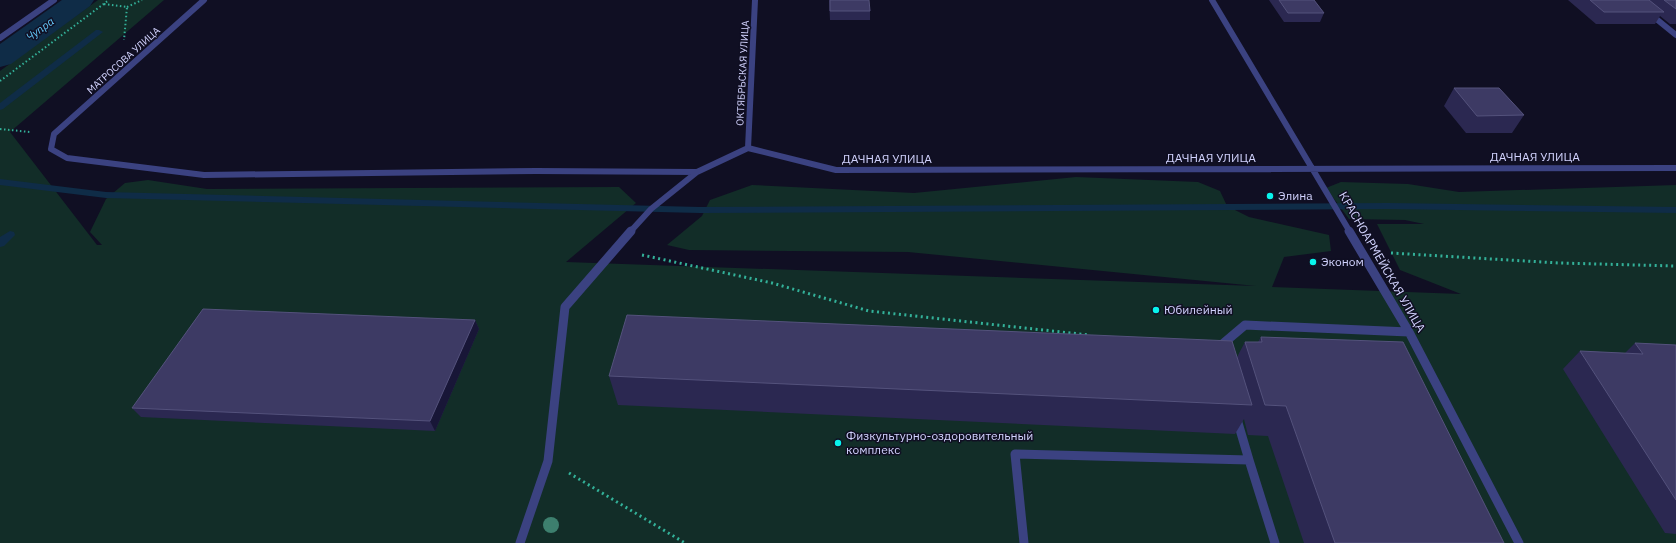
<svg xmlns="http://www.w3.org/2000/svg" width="1676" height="543" viewBox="0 0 1676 543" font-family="'IBM Plex Sans',sans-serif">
<rect width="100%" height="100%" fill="#100f23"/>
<path fill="#122d28" d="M98,0h66l-154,132 87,113h5l-12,-13 16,-33 19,-16 23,-3 59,9 412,-2 17,16 -70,59 690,24 -348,-34 -219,-2 -22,-5 35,-29 8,-16 42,-15 162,8 162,-16 122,5 22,9 7,15 22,11 80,18 2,16 -47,6 -12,30 189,7 -61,-24 -23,-46h47l-19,-4 -56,-1 -23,-31 15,-6 67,2 51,8 217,-7v358h-1676v-472z"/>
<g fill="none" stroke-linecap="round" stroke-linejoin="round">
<path fill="#0f2c47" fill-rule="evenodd" d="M96,30h3l4,2 -100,77 -3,1v-7z
M0,179l106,13 594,15 688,-4 288,4v6l-288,-4 -688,4 -594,-15 -106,-13z
M10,231l4,1 1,3 -11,11 -4,1v-10z"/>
<path fill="#0f2c47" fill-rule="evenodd" d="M62,0h32l-4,6 -79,58 -11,3v-23z"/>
<path stroke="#33b199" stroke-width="2" stroke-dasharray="1.5 2.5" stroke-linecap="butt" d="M104,4l23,3 -3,33
M127,7l15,-7
M0,81l109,-81
M0,129l30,3"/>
<path stroke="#33b199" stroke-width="3" stroke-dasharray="2 3.5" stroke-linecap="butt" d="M1391,253l168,10 117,3
M642,255l130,28 97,28 220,24
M569,473l116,70"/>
<path stroke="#3b4281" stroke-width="6" d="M204,0l-150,134 -3,15 16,9 137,17 332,-4 161,1 51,-24
M1212,0l138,232
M1633,0l43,35
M0,38l54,-38
M748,148l88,22 840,-2
M748,148l7,-148
M630,232l21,-23 46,-37"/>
<path stroke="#3b4281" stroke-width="9" d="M1349,231l60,101 110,211
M1219,347l26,-22 164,7
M1249,460l26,83
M520,543l28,-82 17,-154 66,-76
M1024,543l-9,-89 234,6 -13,-44"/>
</g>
<circle fill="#3d7f6e" cx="551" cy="525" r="8"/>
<path fill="#2b2851" d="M829,0l41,11v9h-40z
M1269,0h45l10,13 -4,9h-36z
M1568,0h108v24h-6l-10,-8 -5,8h-59z
M1454,88l70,27 -12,18h-46l-22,-27z
M475,320l4,9 -44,102 -294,-14 -9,-9z
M1261,337l243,206h-200l-36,-107 -20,-1 -4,-16 -9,15 -617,-29 -9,-29 628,-19 8,-15h13z
M1635,343l41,2v189l-11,-1 -102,-164 17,-18 45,2z"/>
<path fill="#181637" d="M475,320l4,9 -44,102 -5,-10z"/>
<path fill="#3d3a64" stroke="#54527c" d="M830,0h39l1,11h-40z
M1279,0h35l10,13h-36z
M1590,0h59l15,12h-60z
M1664,0h12v9z
M1454,88h45l25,27 -47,1z
M203,309l272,11 -45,101 -298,-13z
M627,315l605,26 20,64 -643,-29z
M1261,337l142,5 101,201h-169l-49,-137 -21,-1 -20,-63h17z
M1635,343l41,2v155l-96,-149 63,3z"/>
<g fill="#08f4ec" stroke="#100f23" stroke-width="1.5">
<circle cx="1270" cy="196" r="4"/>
<circle cx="1313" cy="262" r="4"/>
<circle cx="1156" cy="310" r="4"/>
<circle cx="838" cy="443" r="4"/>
</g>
<g text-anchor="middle" stroke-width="3" stroke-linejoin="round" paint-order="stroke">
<g font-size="10" fill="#d2d3fe" stroke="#100f23">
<text transform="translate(123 60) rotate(-42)" y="4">МАТРОСОВА УЛИЦА</text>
<text transform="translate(742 73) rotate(-87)" y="4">ОКТЯБРЬСКАЯ УЛИЦА</text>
</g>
<g font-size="11" font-style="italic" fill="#64c9fa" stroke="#100f23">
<text transform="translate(40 29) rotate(-36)" y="4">Чупра</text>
</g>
<g font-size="12" fill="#d2d3fe" stroke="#100f23">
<text x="1535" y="161">ДАЧНАЯ УЛИЦА</text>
<text x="1211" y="162">ДАЧНАЯ УЛИЦА</text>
<text x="887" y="163">ДАЧНАЯ УЛИЦА</text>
<text transform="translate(1382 262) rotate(60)" y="4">КРАСНОАРМЕЙСКАЯ УЛИЦА</text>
</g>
<g font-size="12" fill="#d2d3fe" stroke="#100f23" text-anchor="start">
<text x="1278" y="200">Элина</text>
<text x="1321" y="266">Эконом</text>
<text x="1164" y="314">Юбилейный</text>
<text x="846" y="440">Физкультурно-оздоровительный<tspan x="846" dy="14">комплекс</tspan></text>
</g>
</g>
</svg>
